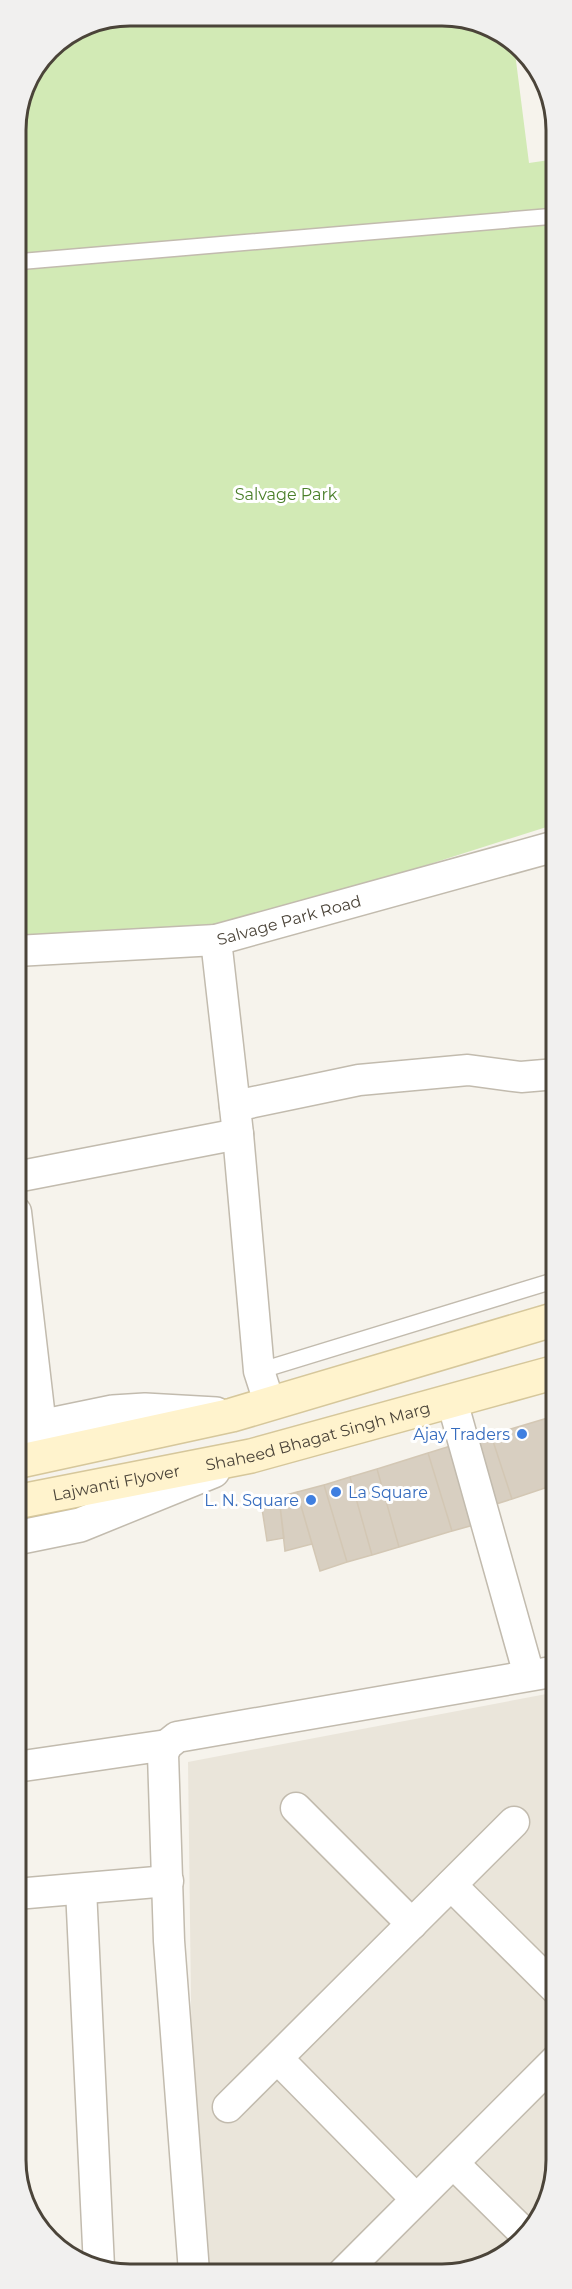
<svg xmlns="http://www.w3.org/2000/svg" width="572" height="2289" viewBox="0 0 572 2289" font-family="Montserrat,sans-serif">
<rect width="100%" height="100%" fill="#f6f3ec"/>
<path fill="#eae5da" d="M557,1692v474l-29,69 -70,38 -259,-1 -5,-36 -6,-474z"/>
<path fill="#d2eab5" d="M130,15l335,2 49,28 15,118 27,-4v665l-343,109 -197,26 -1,-836 34,-75 37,-24z"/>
<path fill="#d8cfc1" stroke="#d3c7b4" stroke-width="1.5" d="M551,1417l5,17 1,50 -45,15 -21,-64z
M491,1435l21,64 -19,6 -21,-64z
M457,1444l24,79 -29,8 -24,-78z
M428,1453l24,78 -53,16 -22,-78z
M377,1469l22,78 -27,8 -22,-78z
M350,1477l22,78 -25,7 -23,-77z
M324,1485l23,77 -27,9 -23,-79z
M297,1492l15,52 -27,7 -6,-54z
M279,1497l5,41 -17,3 -6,-39z"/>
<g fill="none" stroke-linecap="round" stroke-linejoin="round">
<defs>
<path id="service" d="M15,262l541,-46
M259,1371l297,-91"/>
<g id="minor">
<path d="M216,940l22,194 21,237 10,31"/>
<path id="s1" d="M16,951l200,-11 340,-94"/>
<path d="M235,1106l124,-26 109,-10 53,7 35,-3"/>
<path d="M16,1177l222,-43"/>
<path d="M16,1212l25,215"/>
<path d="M452,1401l77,274"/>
<path d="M16,1767l151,-22"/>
<path d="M296,1808l116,116"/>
<path d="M451,1885l106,105"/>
<path d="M81,1889l18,378"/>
<path d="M16,1894l152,-13"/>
<path d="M278,2059l138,140"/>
<path d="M228,2107l286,-285"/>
<path d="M454,2164l73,72"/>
<path d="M194,2272l-25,-331 -6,-187 4,-9 10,-8 380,-66"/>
<path d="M343,2273l214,-214"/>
</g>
<path id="tertiary" d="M16,1432l97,-20 32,-2 71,4
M16,1538l64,-13 133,-54"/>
<g id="secondary">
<path d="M16,1462l216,-47 324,-96"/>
<path id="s2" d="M16,1502l235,-46 305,-84"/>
</g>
</defs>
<use href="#service" stroke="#c2bbae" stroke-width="18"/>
<use href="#minor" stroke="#c2bbae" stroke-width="33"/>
<use href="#tertiary" stroke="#c2bbae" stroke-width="36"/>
<use href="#secondary" stroke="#d6c79b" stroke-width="36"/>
<use href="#service" stroke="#fff" stroke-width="15"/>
<use href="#minor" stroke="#fff" stroke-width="30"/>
<use href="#tertiary" stroke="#fff" stroke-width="33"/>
<use href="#secondary" stroke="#fff3cd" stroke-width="33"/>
</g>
<g fill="#3f7fe0" stroke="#fff" stroke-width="2">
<circle cx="522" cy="1434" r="6"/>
<circle cx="336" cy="1492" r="6"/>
<circle cx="311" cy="1500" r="6"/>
</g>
<g text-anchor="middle" stroke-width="6" stroke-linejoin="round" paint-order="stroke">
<g font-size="16" fill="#4a7f2a" stroke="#fff">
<text x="286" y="500">Salvage Park</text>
</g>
<g font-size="16" fill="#4b4439" stroke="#fff">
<text dy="6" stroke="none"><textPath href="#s1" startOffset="276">Salvage Park Road</textPath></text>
<text dy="6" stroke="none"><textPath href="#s2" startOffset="309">Shaheed Bhagat Singh Marg</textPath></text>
<text dy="6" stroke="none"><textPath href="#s2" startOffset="102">Lajwanti Flyover</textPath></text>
</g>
<g font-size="16" fill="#366cbe" stroke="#fff" text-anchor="end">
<text x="510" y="1440">Ajay Traders</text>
<text x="348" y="1498" text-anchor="start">La Square</text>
<text x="299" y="1506">L. N. Square</text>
</g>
</g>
<path d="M0 0H572V2289H0ZM130 26H442A104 104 0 0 1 546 130V2160A104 104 0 0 1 442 2264H130A104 104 0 0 1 26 2160V130A104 104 0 0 1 130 26Z" fill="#f1f0ef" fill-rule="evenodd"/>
<path fill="none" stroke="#4b4439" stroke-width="3" d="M130 26H442A104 104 0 0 1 546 130V2160A104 104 0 0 1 442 2264H130A104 104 0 0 1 26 2160V130A104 104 0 0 1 130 26Z"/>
</svg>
